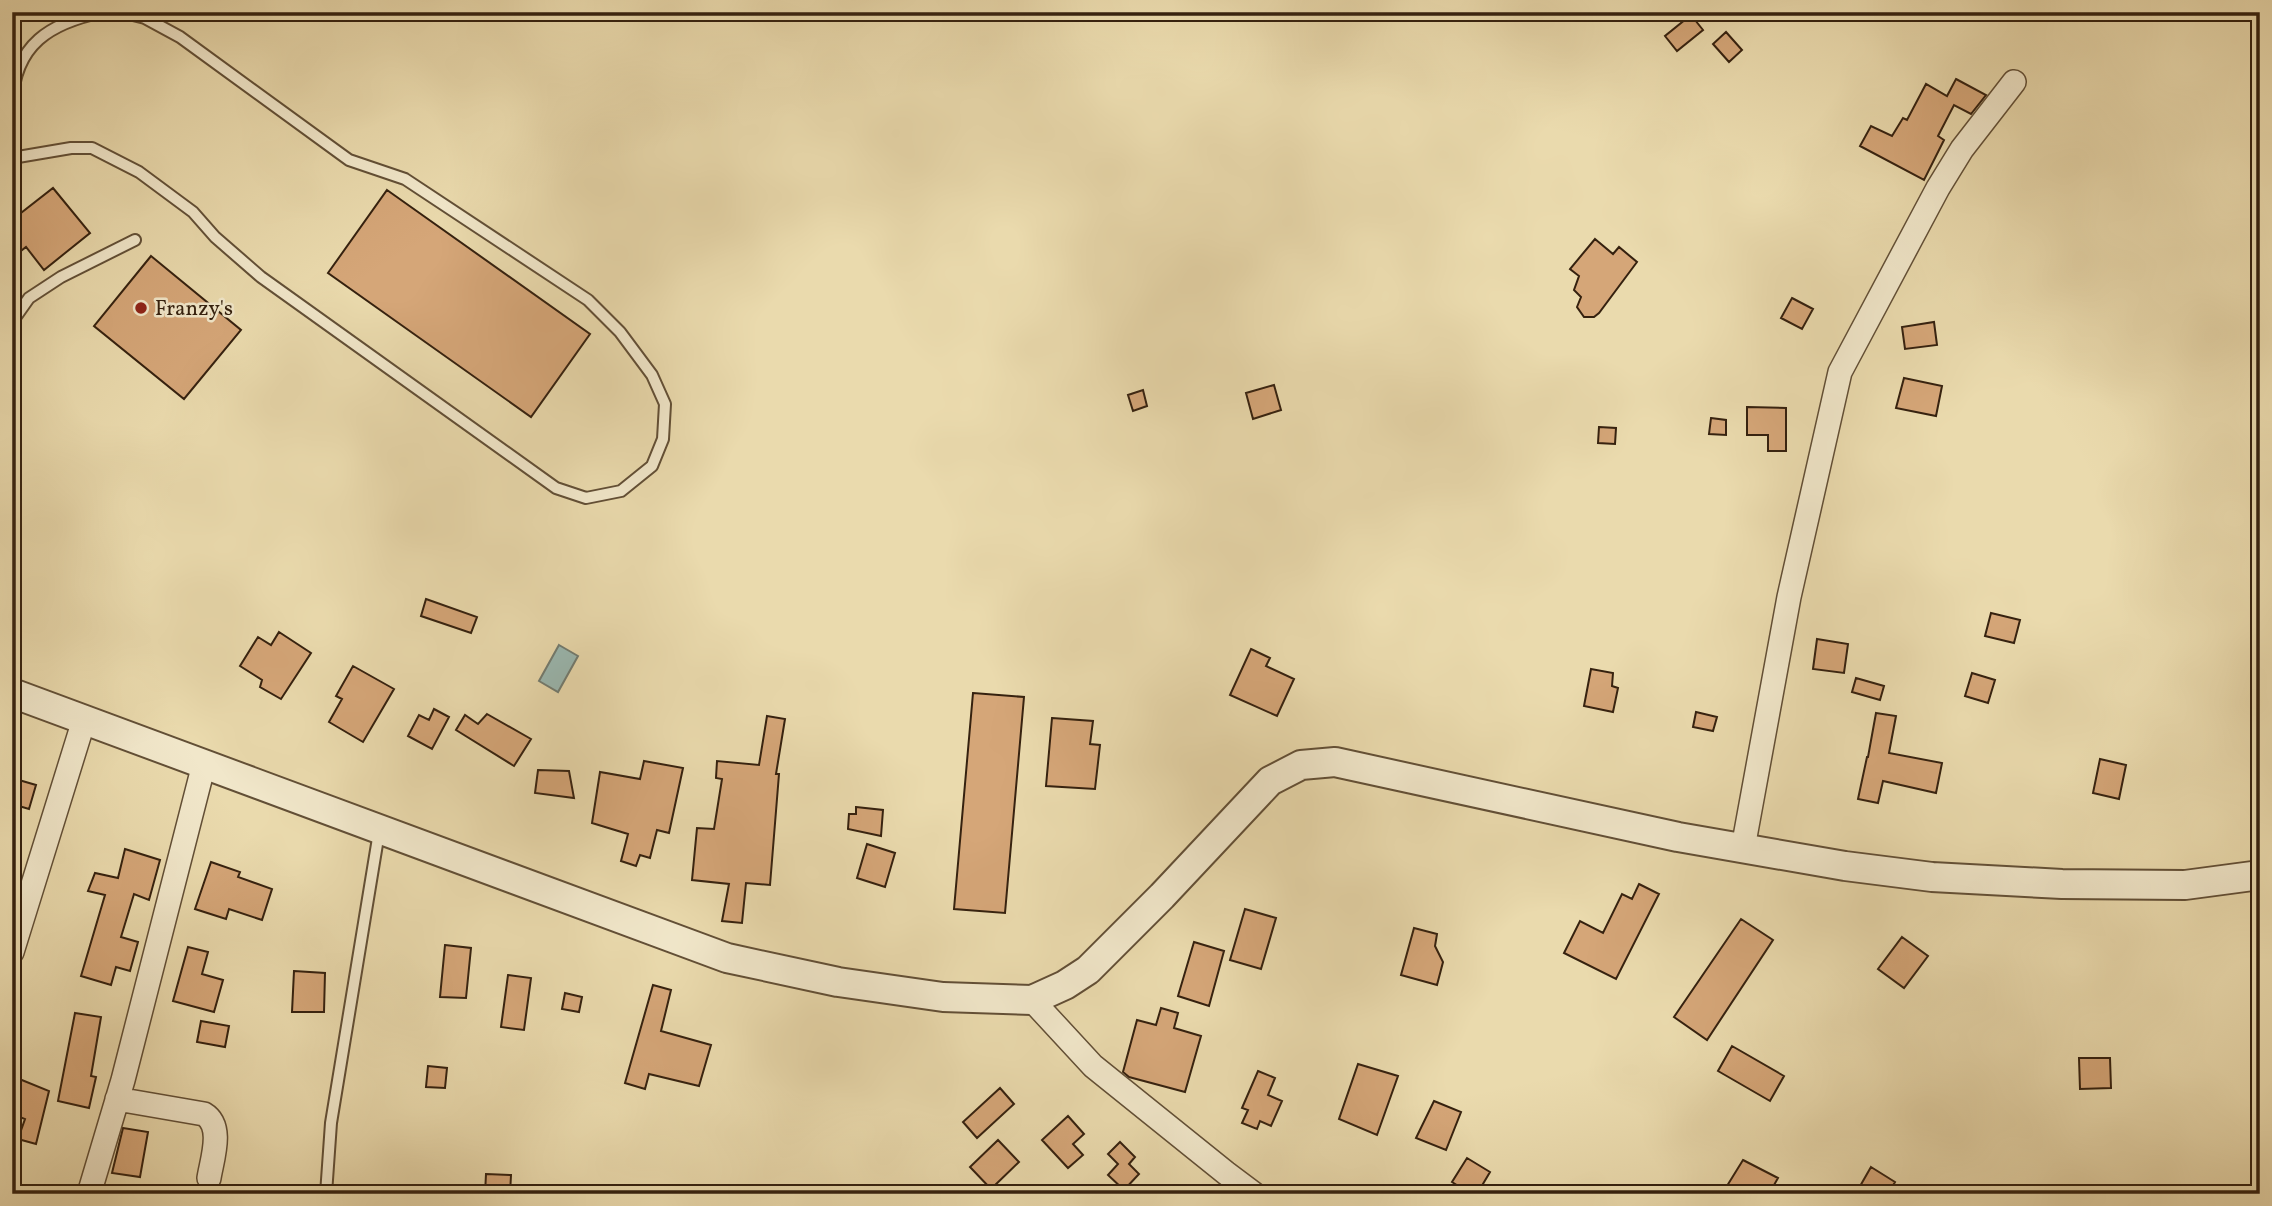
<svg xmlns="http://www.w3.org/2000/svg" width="2272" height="1206" viewBox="0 0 2272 1206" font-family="Vollkorn,serif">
<rect width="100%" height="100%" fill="#eadaad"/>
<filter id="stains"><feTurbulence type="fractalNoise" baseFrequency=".00286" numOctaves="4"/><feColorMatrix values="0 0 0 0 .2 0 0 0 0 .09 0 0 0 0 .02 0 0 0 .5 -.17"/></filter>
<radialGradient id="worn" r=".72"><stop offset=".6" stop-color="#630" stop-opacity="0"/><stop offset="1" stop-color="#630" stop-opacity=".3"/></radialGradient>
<path fill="#9ab9b2" stroke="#727c71" stroke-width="2" d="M559,645l19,11 -20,36 -19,-11z"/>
<path fill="#d5a678" stroke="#35210f" stroke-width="2" d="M1691,15l12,15 -26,21 -12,-15z
M1726,32l16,18 -13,12 -16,-18z
M1956,79l30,16 -15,19 -17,-9 -16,31 6,4 -20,40 -64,-34 11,-20 21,10 11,-18 4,2 19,-36 21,12z
M53,188l37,45 -46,37 -18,-23 -14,11v-38z
M387,190l203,144 -59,83 -203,-144z
M1595,239l18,15 6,-7 18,15 -38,51 -5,4h-10l-7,-10 4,-10 -7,-7 5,-14 -9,-7z
M151,256l90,74 -57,69 -90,-73z
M1792,298l21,11 -11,20 -21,-11z
M1934,322l3,23 -32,4 -3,-22z
M1904,378l38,8 -6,30 -40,-8z
M1274,385l7,25 -28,9 -7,-26z
M1143,390l4,16 -14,5 -5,-16z
M1747,407l39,1v43h-18v-16h-21z
M1711,418l15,2v15l-17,-1z
M1599,427l17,1 -1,16 -17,-1z
M426,599l51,18 -6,16 -50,-17z
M1991,613l29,7 -6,23 -29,-7z
M279,632l32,21 -30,46 -21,-12 2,-7 -22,-14 18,-29 13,8z
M1817,639l31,5 -4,29 -31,-4z
M1251,649l19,9 -4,8 28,13 -17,37 -47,-21z
M353,666l41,23 -31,53 -34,-20 13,-23 -6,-3z
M1591,669l22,4 -1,13 6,2 -5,24 -29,-6z
M1972,673l23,7 -7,23 -23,-7z
M1856,678l28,8 -4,14 -28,-8z
M973,693l51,4 -19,216 -51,-4z
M434,709l15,8 -17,32 -24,-13 11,-21 10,5z
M1696,712l21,5 -4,14 -20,-4z
M1876,713l20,3 -7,37 53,10 -6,30 -53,-12 -5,22 -20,-4 9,-42h1z
M487,714l44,25 -17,27 -58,-36 9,-15 13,9z
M767,716l18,3 -9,55h3l-9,111 -24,-2 -4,40 -20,-2 7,-37 -37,-4 5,-52 17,1 8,-50 -6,-1 1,-17 42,4z
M1052,718l41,3 -3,23 10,1 -5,44 -49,-3z
M2100,759l26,6 -7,34 -26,-6z
M644,761l39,7 -14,65 -12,-3 -7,28 -10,-3 -4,11 -15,-5 7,-27 -36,-11 8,-51 40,7z
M538,770l31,1 5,27 -39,-5z
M12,778l24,7 -7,24 -17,-5z
M856,807l27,3 -2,26 -33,-7 1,-15h7z
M867,844l28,9 -10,34 -28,-9z
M125,849l35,11 -11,40 -15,-6 -13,43 17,5 -8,29 -14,-4 -5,18 -30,-9 24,-81 -17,-4 7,-18 23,5z
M211,862l29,10 -2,5 34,12 -10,31 -33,-11 -3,10 -31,-10z
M1639,884l20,10 -43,85 -52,-26 16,-32 23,12 19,-39 10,5z
M1245,909l31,9 -15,51 -31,-9z
M1741,919l32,21 -66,100 -33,-23z
M1414,928l23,6 -2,12 8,16 -6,23 -36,-10z
M1902,937l26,19 -24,32 -26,-19z
M1194,942l30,9 -15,55 -31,-10z
M445,945l26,3 -5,50 -26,-1z
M188,947l20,5 -6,22 21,6 -9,32 -41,-11z
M294,971l31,2 -1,39h-32z
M508,975l23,3 -7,52 -23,-3z
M653,985l18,5 -10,41 50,14 -12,41 -50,-12 -4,15 -20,-6z
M565,993l17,4 -3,15 -17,-3z
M1161,1008l17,5 -4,15 27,8 -16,56 -56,-15 -6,-5 14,-52 19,5z
M75,1013l26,4 -10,59 5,1 -7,31 -31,-7z
M201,1021l28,5 -4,21 -28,-5z
M1732,1046l52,30 -14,25 -52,-30z
M2079,1058h31l1,30 -31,1z
M1358,1064l40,12 -21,59 -38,-16z
M428,1066l19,2 -2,20 -19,-1z
M1258,1071l17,7 -7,17 14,6 -11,25 -11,-5 -3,8 -15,-6 6,-13 -6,-2z
M12,1076l37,15 -13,53 -18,-5 7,-20 -13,-5z
M1000,1088l14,16 -37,34 -14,-16z
M1434,1101l27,11 -15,38 -30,-12z
M1068,1116l16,18 -11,10 10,11 -15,13 -26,-28z
M123,1128l25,4 -8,45 -28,-4z
M998,1140l21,22 -28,27 -21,-22z
M1120,1142l15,15 -6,7 10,10 -15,16 -16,-15 10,-11 -10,-10z
M1467,1158l23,14 -13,22h-6l-19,-12z
M1743,1160l35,18 -9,16h-47z
M1871,1167l24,15 -7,12h-20l-9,-6z
M486,1174l25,1 -1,19h-25z"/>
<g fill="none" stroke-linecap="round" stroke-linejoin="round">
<defs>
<path id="service" d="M12,103c3,-59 38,-80 91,-91
M12,158l59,-10h21l47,24 54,40 22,25 46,40 295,211 30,10 35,-7 31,-25 11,-27 2,-35 -13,-29 -32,-43 -32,-32 -183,-121 -56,-19 -169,-123 -35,-19 -24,-6
M12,322l17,-24 32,-21 74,-37
M326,1194l5,-71 48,-291"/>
<path id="minor" d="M1743,848l46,-251 51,-225 98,-184 24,-39 52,-67
M12,952l72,-232
M1032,1000l61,66 133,107 28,21
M117,1099l87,15c20,12 8,45 5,64
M89,1194l34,-114 81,-316"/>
<path id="tertiary" d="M12,693l715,265 111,24 105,15 89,3 33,-15 23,-15 74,-74 108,-115 31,-16 34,-3 343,75 167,29 87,11 130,7 123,1 75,-10"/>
</defs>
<use href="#service" stroke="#624f36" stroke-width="14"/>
<use href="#minor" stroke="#624f36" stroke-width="26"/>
<use href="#tertiary" stroke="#624f36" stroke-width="32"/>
<use href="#service" stroke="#f1e7ca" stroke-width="10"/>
<use href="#minor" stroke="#f1e7ca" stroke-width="23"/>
<use href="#tertiary" stroke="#f1e7ca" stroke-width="28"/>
</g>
<circle fill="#8f2418" stroke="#f1e7ca" stroke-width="2.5" cx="141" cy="308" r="7"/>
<g text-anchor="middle" stroke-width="5" stroke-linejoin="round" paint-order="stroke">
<g font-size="21" fill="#35210f" stroke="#f1e7ca" text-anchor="start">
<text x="155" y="315">Franzy's</text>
</g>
</g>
<rect width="2272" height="1206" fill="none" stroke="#eadaad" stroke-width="42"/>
<rect x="14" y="14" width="2244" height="1178" fill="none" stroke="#35210f" stroke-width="3.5"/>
<rect x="21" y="21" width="2230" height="1164" fill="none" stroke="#35210f" stroke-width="2"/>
<rect width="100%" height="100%" filter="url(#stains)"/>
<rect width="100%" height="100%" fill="url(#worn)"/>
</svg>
